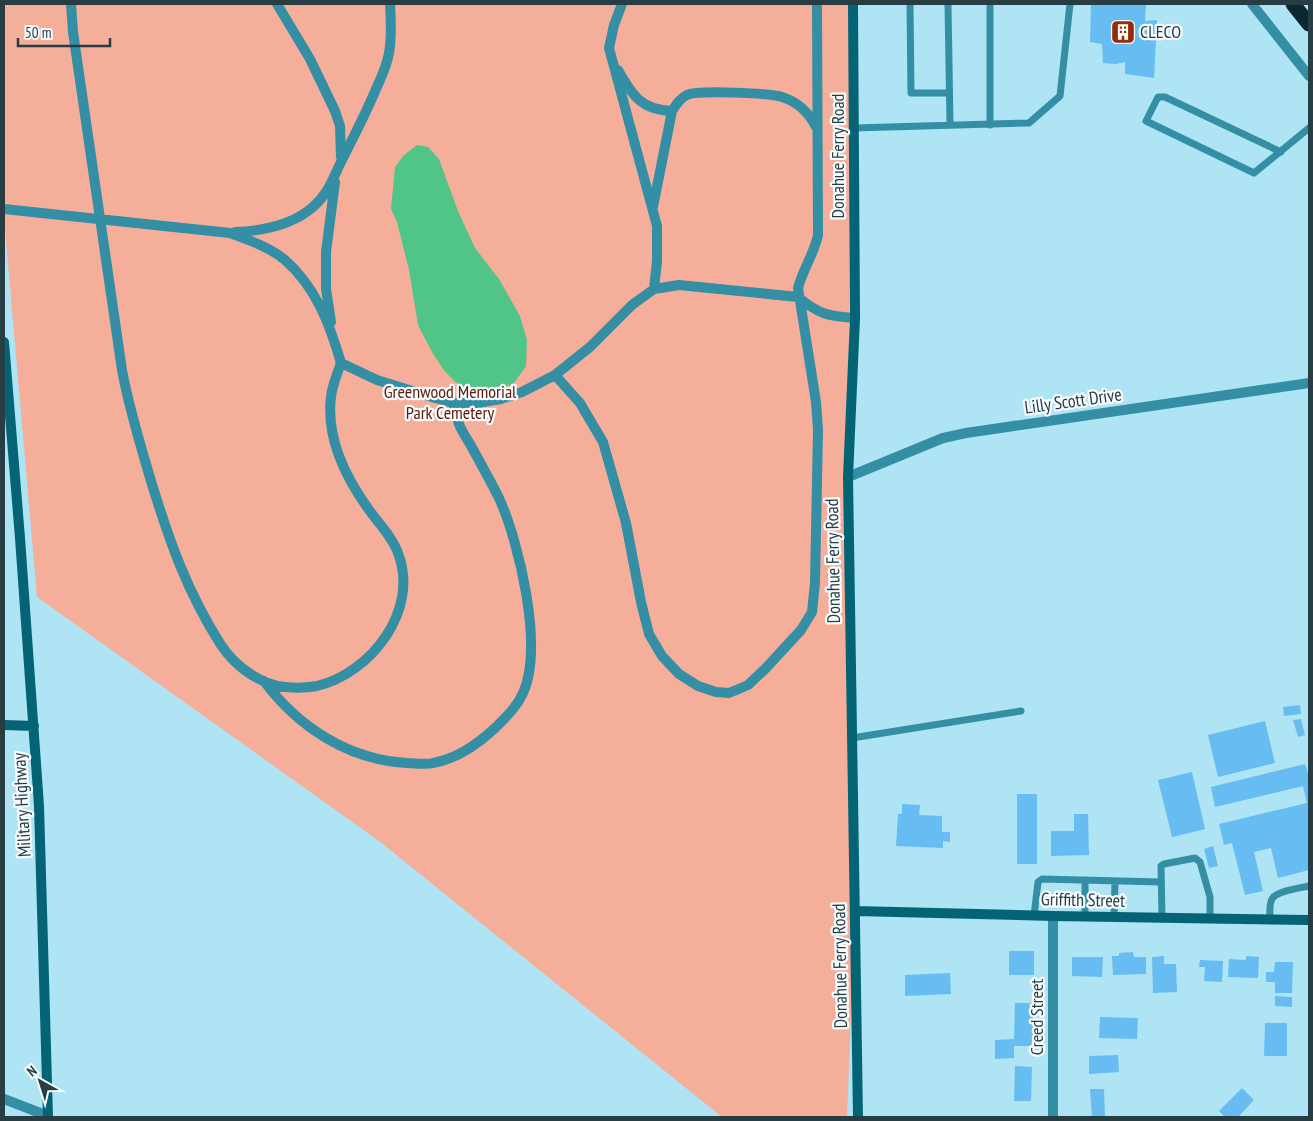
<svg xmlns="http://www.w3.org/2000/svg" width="1313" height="1121" viewBox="0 0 1313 1121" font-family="'PT Sans Narrow',sans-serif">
<rect width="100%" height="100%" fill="#aee4f4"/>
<path fill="#f5ae9a" d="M4,4h847l-3,473 7,434 -8,206h-125l-343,-276 -342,-244 -33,-379z"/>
<path fill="#51c587" d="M417,145l11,2 11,12 19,52 17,37 24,31 21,37 7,24 -1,26 -12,17 -22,11 -18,-1 -20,-12 -11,-12 -11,-17 -14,-27 -9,-55 -12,-48 -6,-13 4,-42 9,-12z"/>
<path fill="#67bdf1" d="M1091,4h55l-1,17 12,-1 -3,58 -29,-4v-12l-9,2 -13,-1 -1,-19 -12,-2z
M1300,705l1,9 -17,2 -1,-9z
M1301,719l4,16 -7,2 -5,-17z
M1265,721l10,42 -57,14 -10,-42z
M1305,764l3,9 1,-1v98l-31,8 -7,-30 -17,4 9,39 -18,4 -13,-52 -8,2 -5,-21 88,-21 -4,-17 -88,21 -4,-20z
M1192,772l13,57 -33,8 -14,-57z
M1017,794h20v70h-20z
M902,804l18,1 -1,10 23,1v16h8v10l-7,-1v7l-47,-2 2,-32h4z
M1074,814h14l1,41 -38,1v-25h23z
M1213,846l5,20 -9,2 -5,-19z
M1009,951h25v24h-25z
M1133,952l1,5h12v17l-33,1 -1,-19h7v-3z
M1164,956v8h12l1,28 -24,1 -1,-36z
M1246,956l13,1 -1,21 -30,-1 1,-18 17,1z
M1072,957h31l-1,20 -30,-1z
M1200,960l23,1 -1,21 -18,-1 1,-14h-6z
M1275,962h18l-1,31h-17v-11h-9v-10h8z
M950,973l1,21 -46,2v-21z
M1275,996l17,1v10l-17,-1z
M1015,1003h18v43h-19v12l-19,1v-19l19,-1z
M1100,1017l38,1 -1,21 -38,-1z
M1265,1023h22v33h-23z
M1118,1055l1,17 -30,2v-18z
M1015,1066l17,1 -1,34h-17z
M1242,1088l12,12 -16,17h-13l-6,-6z
M1090,1089h14l1,28h-13z"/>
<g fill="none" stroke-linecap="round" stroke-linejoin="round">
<path stroke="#348fa5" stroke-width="7" d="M910,4l1,89h38
M948,4l2,121
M990,4v121
M854,128l175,-5 31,-27 10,-92
M1281,152l-116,-55h-7l-12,24 108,52 55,-45
M852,738l169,-27
M1085,880v37
M1034,916l4,-34 4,-3 119,3
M1114,917l1,-36
M1162,918l-1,-52 3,-2 31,-6 5,4 10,35v21
M1270,919c0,-5 -1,-15 2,-20 4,-8 28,-11 37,-13"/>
<path stroke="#348fa5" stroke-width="10" d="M71,4l2,28 49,338c7,38 18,74 29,111 18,59 36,111 70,164 14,21 38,39 64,42 10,1 21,1 32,-1 54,-13 103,-76 81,-133 -6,-17 -21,-31 -31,-46 -22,-31 -41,-70 -36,-110 1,-11 6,-23 10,-34
M277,4l33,55 25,52 5,15 1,31
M622,4l-8,21 -5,23 48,178v35l-3,28
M1252,4l57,72
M618,70c14,25 23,40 54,41
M653,207l19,-96c4,-6 8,-13 15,-16 10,-5 83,-2 95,2 16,5 27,16 34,30
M4,209l226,24c18,7 40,14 55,27 31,27 45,65 56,103l36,17 58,18 18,5h24l24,-4 21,-7 33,-17 35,-28 42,-42 22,-16 25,-4 119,12c22,18 30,19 57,21
M235,232c27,-1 56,-6 78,-25 17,-15 20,-30 30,-49 11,-22 23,-45 33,-69 5,-11 11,-23 13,-36 3,-16 2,-33 1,-49
M331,322l-5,-33v-37l9,-70
M555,375l25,28 23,39 23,81 15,79 8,32 13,22 17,18 19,12 18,6 13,1 19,-8 18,-17 35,-38 11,-18 3,-29 3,-153 -2,-28 -18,-114c5,-19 16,-34 20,-53l-1,-231
M848,477l95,-39 23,-5 343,-50
M264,681c34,46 85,79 143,82 8,0 18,2 26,0 23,-4 46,-20 62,-35 11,-11 22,-21 28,-35 21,-46 -4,-151 -24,-195 -9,-18 -19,-36 -29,-54 -4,-7 -10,-15 -12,-23 -2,-6 -3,-12 -5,-18
M1053,916v201
M4,1099l44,17"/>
<path stroke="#046476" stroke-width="10" d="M853,4l2,314 -7,159 10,640
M4,342l16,196 19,268 9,311
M4,725l30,1
M855,911l198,5 256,4"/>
<path stroke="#082931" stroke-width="15" d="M1293,4l16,20"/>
</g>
<defs>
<symbol id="building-square" viewBox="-11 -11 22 22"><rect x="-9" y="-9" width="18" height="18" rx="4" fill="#942d0a" stroke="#f7fcfe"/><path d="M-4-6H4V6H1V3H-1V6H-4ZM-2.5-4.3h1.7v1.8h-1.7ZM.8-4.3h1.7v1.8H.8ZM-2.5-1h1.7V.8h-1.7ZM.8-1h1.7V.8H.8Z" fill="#fff"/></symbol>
</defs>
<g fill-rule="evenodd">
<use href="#building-square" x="1109" y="18" width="28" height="28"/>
</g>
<g text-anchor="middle" stroke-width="4.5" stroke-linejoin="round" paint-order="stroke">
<g font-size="18" fill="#273d43" stroke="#f7fcfe" text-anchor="start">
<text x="1140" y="38">CLECO</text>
</g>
<g font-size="18" fill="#273d43" stroke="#f7fcfe">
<text transform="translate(838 156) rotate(-90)" y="6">Donahue Ferry Road</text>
<text transform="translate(1073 401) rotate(-8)" y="6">Lilly Scott Drive</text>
<text transform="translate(833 561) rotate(-91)" y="6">Donahue Ferry Road</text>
<text transform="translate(22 805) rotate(-93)" y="6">Military Highway</text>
<text transform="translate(1083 900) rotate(1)" y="6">Griffith Street</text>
<text transform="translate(840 966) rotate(-91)" y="6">Donahue Ferry Road</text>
<text transform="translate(1037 1017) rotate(-90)" y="6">Creed Street</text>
</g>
<g font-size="18" fill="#5d1a05" stroke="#f7fcfe">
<text x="450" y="398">Greenwood Memorial<tspan x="450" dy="21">Park Cemetery</tspan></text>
</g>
</g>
<rect width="1313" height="1121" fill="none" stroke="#273d43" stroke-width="10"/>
<g transform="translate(40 1081) rotate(321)" stroke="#f7fcfe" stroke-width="4" paint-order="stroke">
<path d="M0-4L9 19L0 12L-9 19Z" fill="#273d43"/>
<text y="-8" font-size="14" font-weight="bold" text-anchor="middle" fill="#273d43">N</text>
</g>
<path d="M18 38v8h92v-8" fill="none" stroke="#273d43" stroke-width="2.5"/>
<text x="25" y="38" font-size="15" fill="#273d43" stroke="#f7fcfe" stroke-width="4" paint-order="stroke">50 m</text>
</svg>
